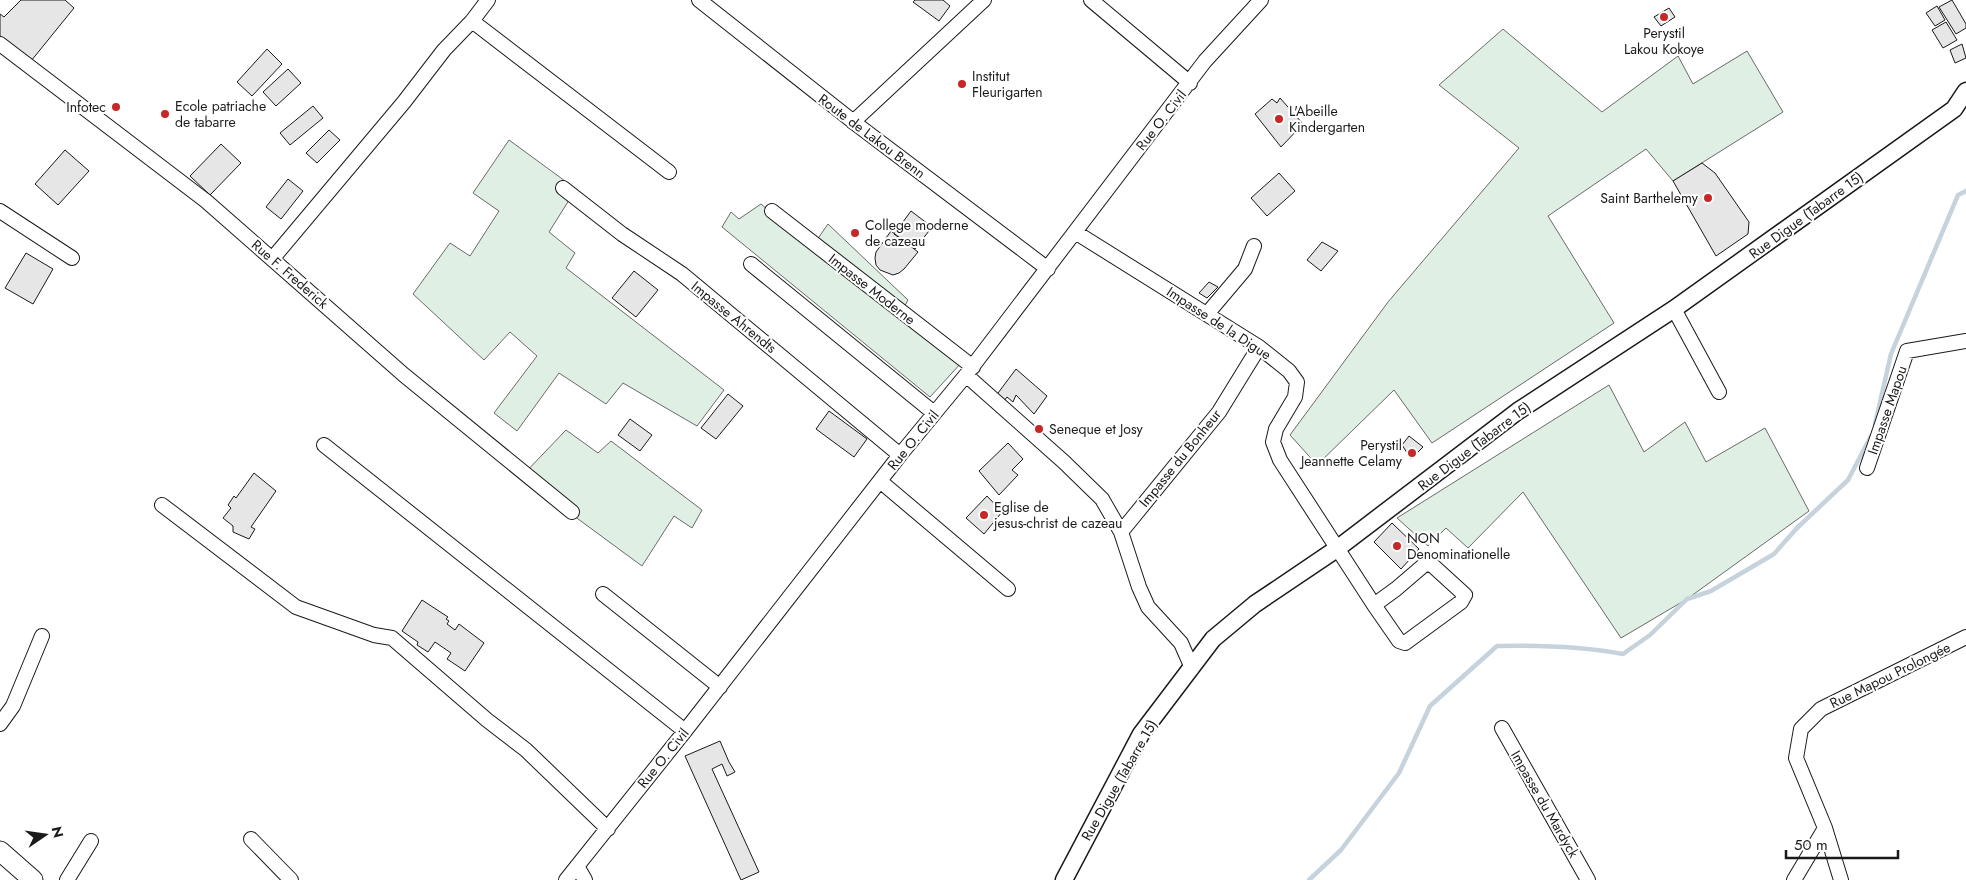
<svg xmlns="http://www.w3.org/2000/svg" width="1966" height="880" viewBox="0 0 1966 880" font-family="Jost,sans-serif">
<rect width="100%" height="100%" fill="#fff"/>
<path fill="#e0efe3" stroke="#6a6a6a" d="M1503,29l99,83 76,-56 15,28 54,-33 36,61 -110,69 -27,-32 -98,67 66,107 -182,120 -38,-53 -77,75 -27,-30 98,-133 131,-154 -80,-63z
M509,140l67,49 -27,43 26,21 -9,15 158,122 -27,36 -74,-43 -17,21 -47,-31 -42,58 -23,-18 43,-57 -27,-24 -26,28 -71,-66 37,-51 20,13 29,-45 -26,-18z
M761,204l51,43 16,-23 80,76 -5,9 59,53 -32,35 -208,-170 9,-15 8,7z
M1609,385l35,67 41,-30 21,40 59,-34 44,83 -122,88 -66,39 -98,-146 -55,56 -22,-20 -18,18 -31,-28z
M566,430l32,23 13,-12 91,69 -10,18 -18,-12 -32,50 -121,-89z"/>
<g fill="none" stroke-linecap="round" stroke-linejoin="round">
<path stroke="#c6d2dc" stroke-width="4.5" d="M1875,424l16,-70 67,-159 8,-4
M1309,880l32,-30 58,-77 31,-67 67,-60c42,-1 83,0 126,8l27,-19 37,-36 24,-8 63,-37 23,-26 51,-48 23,-44"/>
</g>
<path fill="#e6e6e6" stroke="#1a1a1a" d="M21,0h44l9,8 -43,53 -31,-25v-22l4,3z
M915,0h28l7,6 -11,15 -26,-19z
M1952,0l14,24v4l-10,6 -17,-27z
M1937,6l8,14 -10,6 -9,-13z
M1669,8l6,9 -14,9 -7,-9z
M1946,22l11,18 -14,8 -11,-18z
M1962,44l4,14 -11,5 -5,-13z
M267,49l15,15 -30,32 -15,-14z
M288,69l13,14 -25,23 -13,-14z
M1280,98l23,26 -22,23 -26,-33 17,-15 5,4z
M313,106l10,12 -33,27 -10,-12z
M329,130l11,10 -23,23 -11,-10z
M221,144l20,19 -31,32 -20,-19z
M65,150l24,21 -31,34 -23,-21z
M1702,163l13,10 34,49 -1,12 -32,22 -43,-75z
M1279,173l16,18 -28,25 -16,-18z
M288,179l15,12 -22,28 -15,-12z
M911,211l21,16 -17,22 -21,-15z
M891,231l27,21 -14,17 -5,4 -6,2 -13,-5 -4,-5 -1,-7 1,-6z
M1322,242l16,9 -17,20 -14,-11z
M26,253l27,16 -20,35 -28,-16z
M634,271l24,19 -22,27 -24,-19z
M1209,282l9,5 -11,11 -8,-5z
M1016,369l31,27 -13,18 -18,-19 -3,7 -6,-5 -4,5 -8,-5z
M728,394l15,12 -27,33 -15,-11z
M829,411l38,28 -13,18 -38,-28z
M630,419l22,16 -12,16 -22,-16z
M1409,436l14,11 -12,12 -9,-14z
M1008,443l15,16 -11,11 6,5 -19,20 -20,-24z
M254,473l22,18 -25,36 4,2 -6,10 -16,-7v-6l-10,-8 8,-10 -3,-3 6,-9 2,2z
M987,496l15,16 -18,22 -18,-16z
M1392,523l27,26 -18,20 -27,-27z
M422,600l26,17 -2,2 3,2 -2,3 8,6 4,-6 25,19 -19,28 -18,-12 4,-6 -16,-11 -7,10 -11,-7 1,-3 -16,-11z
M720,741l9,21 6,10 -8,4 -5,-12 -10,5 47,103 -18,8 -56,-124z"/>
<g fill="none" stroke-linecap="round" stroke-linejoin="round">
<defs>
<path id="minor" d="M699,0l161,127 188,142
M1091,0l99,83
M472,21l16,-21
M0,44l206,157 198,174 168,137
M853,122l131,-122
M563,188l59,46 60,40 218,181
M0,211l72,47
M772,211l201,156
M1075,232l184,115 30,24 8,11 -2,15 -19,32 -3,13 7,18 94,145 25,36 6,2 56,-41 4,-7 -34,-31 -7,1 -28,24 -22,16
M273,258l131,-156 40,-52 28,-29 197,151
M751,264l183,149
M1674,309l45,83
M1207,314l38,-45 9,-23
M966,375l98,87 38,37 19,33 98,-120 40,-65
M324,445l361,286
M1867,468l40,-117 59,-10
M880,481l128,108
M162,505l134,102 78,28 18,3 95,82 39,30 82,79
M1121,532l18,55 9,20 33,36 11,25
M603,594l117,93
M0,724l13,-18 29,-70
M1502,728l86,152
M251,839l40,41
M577,866l8,14
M67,880l24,-39
M566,880l119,-149 215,-276 66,-80 239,-314 56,-61
M1794,880l31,-52
M1841,880l-16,-52 -29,-70 5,-29 20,-20 145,-72"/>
<path id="tertiary" d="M1064,880l77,-146 72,-95 42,-35 83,-56 180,-137 156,-102 280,-200 12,-18"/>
<path id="secondary" d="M0,851l33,29"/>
</defs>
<use href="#minor" stroke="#1a1a1a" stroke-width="16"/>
<use href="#tertiary" stroke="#1a1a1a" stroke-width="19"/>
<use href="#secondary" stroke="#1a1a1a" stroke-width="21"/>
<use href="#minor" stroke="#fff" stroke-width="14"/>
<use href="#tertiary" stroke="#fff" stroke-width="16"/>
<use href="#secondary" stroke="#fff" stroke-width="19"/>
</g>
<g fill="#c62828" stroke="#fff" stroke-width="2">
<circle cx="1664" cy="17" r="5"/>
<circle cx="962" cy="84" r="5"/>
<circle cx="116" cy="107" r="5"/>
<circle cx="165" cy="114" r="5"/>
<circle cx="1279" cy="119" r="5"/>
<circle cx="1708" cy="198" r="5"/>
<circle cx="855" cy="233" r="5"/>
<circle cx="1039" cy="429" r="5"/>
<circle cx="1412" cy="453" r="5"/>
<circle cx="984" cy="515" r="5"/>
<circle cx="1397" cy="546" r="5"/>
</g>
<g text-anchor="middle" stroke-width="4" stroke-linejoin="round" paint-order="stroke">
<g font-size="14" fill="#1a1a1a" stroke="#fff" text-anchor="start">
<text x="1664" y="38" text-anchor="middle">Perystil<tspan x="1664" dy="16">Lakou Kokoye</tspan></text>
<text x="972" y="81">Institut<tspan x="972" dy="16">Fleurigarten</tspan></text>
<text x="175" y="111">Ecole patriache<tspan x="175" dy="16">de tabarre</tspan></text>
<text x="106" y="112" text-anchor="end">Infotec</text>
<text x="1289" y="116">L'Abeille<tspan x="1289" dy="16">Kindergarten</tspan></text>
<text x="1698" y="203" text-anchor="end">Saint Barthelemy</text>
<text x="865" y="230">College moderne<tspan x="865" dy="16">de cazeau</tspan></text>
<text x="1049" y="434">Seneque et Josy</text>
<text x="1402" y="450" text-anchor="end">Perystil<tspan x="1402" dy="16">Jeannette Celamy</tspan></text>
<text x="994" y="512">Eglise de<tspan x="994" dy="16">jesus-christ de cazeau</tspan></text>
<text x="1407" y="543">NON<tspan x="1407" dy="16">Denominationelle</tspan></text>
</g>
<g font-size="14" fill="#1a1a1a" stroke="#fff">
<text transform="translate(1161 120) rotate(-52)" y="5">Rue O. Civil</text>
<text transform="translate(872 136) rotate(37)" y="5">Route de Lakou Brenn</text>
<text transform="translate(1806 215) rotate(-36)" y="5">Rue Digue (Tabarre 15)</text>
<text transform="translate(290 274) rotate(41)" y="5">Rue F. Frederick</text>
<text transform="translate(872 289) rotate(38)" y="5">Impasse Moderne</text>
<text transform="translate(734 317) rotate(39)" y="5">Impasse Ahrendts</text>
<text transform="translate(1219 323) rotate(33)" y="5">Impasse de la Digue</text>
<text transform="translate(1887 410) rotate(-71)" y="5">Impasse Mapou</text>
<text transform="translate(913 440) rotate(-51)" y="5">Rue O. Civil</text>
<text transform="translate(1474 446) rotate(-37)" y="5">Rue Digue (Tabarre 15)</text>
<text transform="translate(1180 458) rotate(-51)" y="5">Impasse du Bonheur</text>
<text transform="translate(1890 675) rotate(-26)" y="5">Rue Mapou Prolongée</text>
<text transform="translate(663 758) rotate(-51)" y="5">Rue O. Civil</text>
<text transform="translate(1119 780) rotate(-60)" y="5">Rue Digue (Tabarre 15)</text>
<text transform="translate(1545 804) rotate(60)" y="5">Impasse du Mardyck</text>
</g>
</g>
<g transform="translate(45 835) rotate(77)" stroke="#ffffff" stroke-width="4" paint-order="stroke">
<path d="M0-4L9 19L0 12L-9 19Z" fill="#1a1a1a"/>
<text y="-8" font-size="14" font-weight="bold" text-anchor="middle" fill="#1a1a1a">N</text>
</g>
<path d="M1786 850v8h112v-8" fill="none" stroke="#1a1a1a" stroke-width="2.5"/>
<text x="1794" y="850" font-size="15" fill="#1a1a1a" stroke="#ffffff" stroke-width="4" paint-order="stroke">50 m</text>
</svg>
